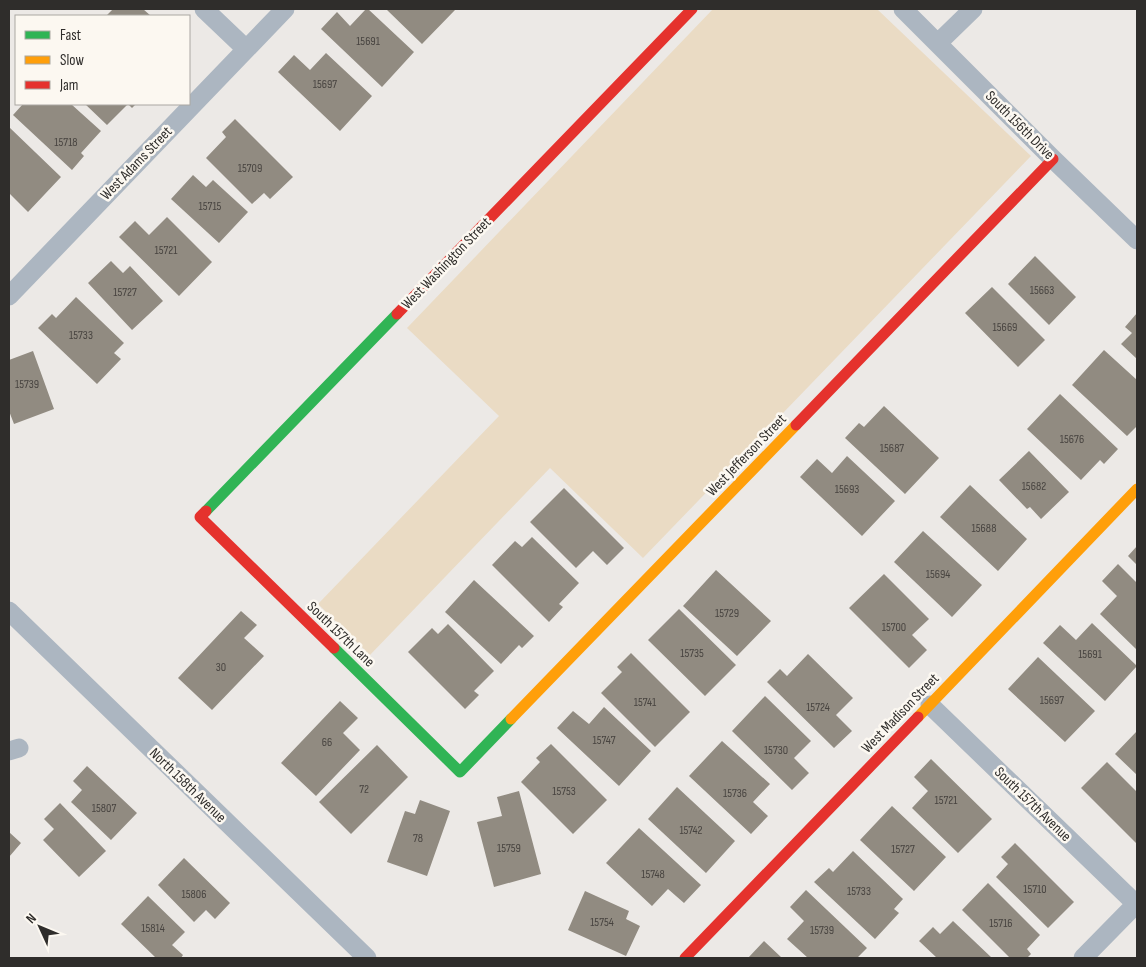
<svg xmlns="http://www.w3.org/2000/svg" width="1146" height="967" viewBox="0 0 1146 967" font-family="'Sofia Sans Condensed',sans-serif">
<rect width="100%" height="100%" fill="#ece9e6"/>
<path fill="#eadbc4" d="M713,9h164l154,147 -388,402 -93,-90 -180,187 -52,-51 181,-188 -92,-88z"/>
<path fill="#918b81" d="M113,9h30l8,7h-45z
M366,9h2l46,43 -32,35 -61,-58 16,-17 13,14z
M386,9h68l1,1 -33,34z
M326,53l46,43 -32,35 -62,-59 16,-17 16,15z
M23,104h48l30,27 -20,22 3,3 -12,14 -59,-55z
M85,104h51l-4,4 -4,-4 -21,21z
M235,119l58,58 -23,22 -6,-6 -12,11 -46,-46 20,-21 -4,-5z
M9,127l52,50 -33,35 -19,-19z
M193,175l13,12 7,-7 35,32 -29,31 -48,-44z
M167,217l45,45 -33,34 -60,-59 16,-16 14,14z
M1035,256l41,41 -27,28 -41,-41z
M111,261l12,12 7,-7 33,35 -31,29 -44,-47z
M992,287l53,53 -27,27 -53,-54z
M76,297l48,46 -10,10 7,6 -24,25 -59,-56 14,-14 4,4z
M1137,313v46l-16,-15 11,-11 -7,-6z
M1104,350l33,30v46l-10,10 -55,-51z
M33,351l21,58 -40,15 -5,-13v-51z
M1060,394l58,55 -14,15 -4,-4 -19,20 -54,-51z
M884,406l55,52 -34,36 -60,-56 14,-15 5,4z
M1029,451l40,41 -28,27 -11,-12 -3,2 -28,-29z
M847,456l48,45 -33,35 -62,-59 17,-18 15,14z
M970,485l57,54 -29,32 -58,-54z
M564,488l60,60 -17,17 -14,-14 -17,17 -46,-46z
M923,531l59,54 -30,32 -58,-55z
M532,537l47,46 -20,21 4,3 -14,15 -57,-57 23,-24 7,6z
M1137,546v19l-9,-9z
M1118,564l19,19v67l-37,-36 17,-18 -15,-15z
M716,570l55,51 -34,35 -54,-50z
M884,574l45,45 -17,16 15,15 -18,18 -60,-60z
M474,580l60,56 -12,12 -3,-3 -18,19 -56,-52z
M679,609l57,56 -31,31 -57,-56z
M241,611l16,14 -13,13 20,18 -52,54 -34,-32z
M1092,623l45,43 -32,35 -62,-58 17,-18 16,15z
M448,624l46,47 -20,20 5,4 -14,14 -57,-57 24,-24 6,6z
M631,653l59,59 -35,35 -54,-54 21,-21 -5,-5z
M808,654l45,44 -17,17 16,16 -18,17 -67,-66 13,-13 7,7z
M1038,657l57,54 -30,31 -57,-53z
M765,696l46,45 -17,17 15,15 -17,17 -60,-59z
M340,701l18,17 -15,15 17,17 -44,46 -35,-33z
M604,707l47,44 -32,35 -62,-58 16,-17 16,13z
M1137,731v44l-22,-21z
M722,741l48,43 -17,18 15,14 -17,18 -62,-58z
M551,744l56,56 -34,34 -52,-52 19,-20 -4,-4z
M377,745l31,32 -57,57 -32,-32z
M931,759l61,60 -34,34 -46,-45 16,-17 -14,-14z
M1107,762l30,30v49l-1,2 -55,-55z
M87,766l50,47 -26,27 -40,-38 11,-12 -9,-9z
M677,787l58,54 -29,32 -58,-54z
M519,791l22,83 -47,13 -17,-65 25,-6 -5,-19z
M420,800l30,11 -23,65 -40,-14 18,-51 10,3z
M60,803l46,48 -27,26 -36,-37 11,-11 -10,-10z
M892,806l54,51 -32,34 -54,-51z
M639,828l62,57 -17,18 -16,-14 -16,17 -46,-43z
M9,832l12,11 -12,14z
M1015,843l59,59 -26,26 -52,-51 12,-13 -7,-7z
M853,851l50,48 -9,10 5,4 -24,26 -61,-57 15,-14 4,4z
M184,858l46,45 -15,16 -9,-9 -12,12 -36,-37z
M988,883l52,52 -13,14 4,5 -4,4h-17l-48,-48z
M806,890l61,58 -10,10h-49l-21,-19 17,-18 -14,-14z
M585,891l44,20 -3,8 14,7 -14,30 -58,-26z
M148,896l37,36 -13,13 11,10 -2,3h-25l-35,-34z
M953,921l39,37h-55l-18,-17 14,-14 7,7z
M764,941l18,17h-34z"/>
<g fill="none" stroke-linecap="round" stroke-linejoin="round">
<path stroke="#acb6c1" stroke-width="19" d="M204,9l42,40
M903,9l150,150 84,81
M938,43l35,-34
M9,296l276,-287
M9,611l358,347
M930,705l206,199
M9,751l10,-3
M1083,958l54,-55"/>
<path stroke="#30b455" stroke-width="11" d="M206,511l191,-197
M334,648l126,124 51,-53"/>
<path stroke="#ff9f0a" stroke-width="11" d="M918,717l219,-228
M511,719l285,-294"/>
<path stroke="#e5322d" stroke-width="11" d="M397,314l295,-305
M796,425l257,-266
M206,511l-6,6 134,131
M685,958l233,-241"/>
</g>
<g text-anchor="middle" stroke-width="5" stroke-linejoin="round" paint-order="stroke">
<g font-size="12" fill="#484440">
<text x="368" y="45">15691</text>
<text x="325" y="88">15697</text>
<text x="66" y="146">15718</text>
<text x="250" y="172">15709</text>
<text x="210" y="210">15715</text>
<text x="166" y="254">15721</text>
<text x="1042" y="294">15663</text>
<text x="125" y="296">15727</text>
<text x="1005" y="331">15669</text>
<text x="81" y="339">15733</text>
<text x="27" y="388">15739</text>
<text x="1072" y="443">15676</text>
<text x="892" y="452">15687</text>
<text x="1034" y="490">15682</text>
<text x="847" y="493">15693</text>
<text x="984" y="532">15688</text>
<text x="938" y="578">15694</text>
<text x="727" y="617">15729</text>
<text x="894" y="631">15700</text>
<text x="692" y="657">15735</text>
<text x="1090" y="658">15691</text>
<text x="221" y="671">30</text>
<text x="1052" y="704">15697</text>
<text x="645" y="706">15741</text>
<text x="818" y="711">15724</text>
<text x="604" y="744">15747</text>
<text x="327" y="746">66</text>
<text x="776" y="754">15730</text>
<text x="364" y="793">72</text>
<text x="564" y="795">15753</text>
<text x="735" y="797">15736</text>
<text x="946" y="804">15721</text>
<text x="104" y="812">15807</text>
<text x="691" y="834">15742</text>
<text x="418" y="842">78</text>
<text x="509" y="852">15759</text>
<text x="903" y="853">15727</text>
<text x="653" y="878">15748</text>
<text x="1035" y="893">15710</text>
<text x="859" y="895">15733</text>
<text x="194" y="898">15806</text>
<text x="602" y="926">15754</text>
<text x="1001" y="927">15716</text>
<text x="153" y="932">15814</text>
<text x="822" y="934">15739</text>
</g>
<g font-size="15" fill="#2f2d2b" stroke="#fcf8f1">
<text transform="translate(1020 125) rotate(45)" y="5">South 156th Drive</text>
<text transform="translate(136 163) rotate(-46)" y="5">West Adams Street</text>
<text transform="translate(446 263) rotate(-46)" y="5">West Washington Street</text>
<text transform="translate(746 455) rotate(-46)" y="5">West Jefferson Street</text>
<text transform="translate(341 634) rotate(44)" y="5">South 157th Lane</text>
<text transform="translate(900 713) rotate(-46)" y="5">West Madison Street</text>
<text transform="translate(188 785) rotate(44)" y="5">North 158th Avenue</text>
<text transform="translate(1033 804) rotate(44)" y="5">South 157th Avenue</text>
</g>
</g>
<rect width="1146" height="967" fill="none" stroke="#2f2d2b" stroke-width="20"/>
<rect x="15" y="15" width="175" height="90" fill="#fcf8f1" stroke="#aaa7a2"/>
<rect x="25" y="31" width="25" height="8" fill="#30b455" stroke="#aaa7a2"/>
<text x="60" y="40" font-size="15" fill="#2f2d2b">Fast</text>
<rect x="25" y="56" width="25" height="8" fill="#ff9f0a" stroke="#aaa7a2"/>
<text x="60" y="65" font-size="15" fill="#2f2d2b">Slow</text>
<rect x="25" y="81" width="25" height="8" fill="#e5322d" stroke="#aaa7a2"/>
<text x="60" y="90" font-size="15" fill="#2f2d2b">Jam</text>
<g transform="translate(40 927) rotate(314)" stroke="#fcf8f1" stroke-width="4" paint-order="stroke">
<path d="M0-4L9 19L0 12L-9 19Z" fill="#2f2d2b"/>
<text y="-8" font-size="14" font-weight="bold" text-anchor="middle" fill="#2f2d2b">N</text>
</g>
</svg>
